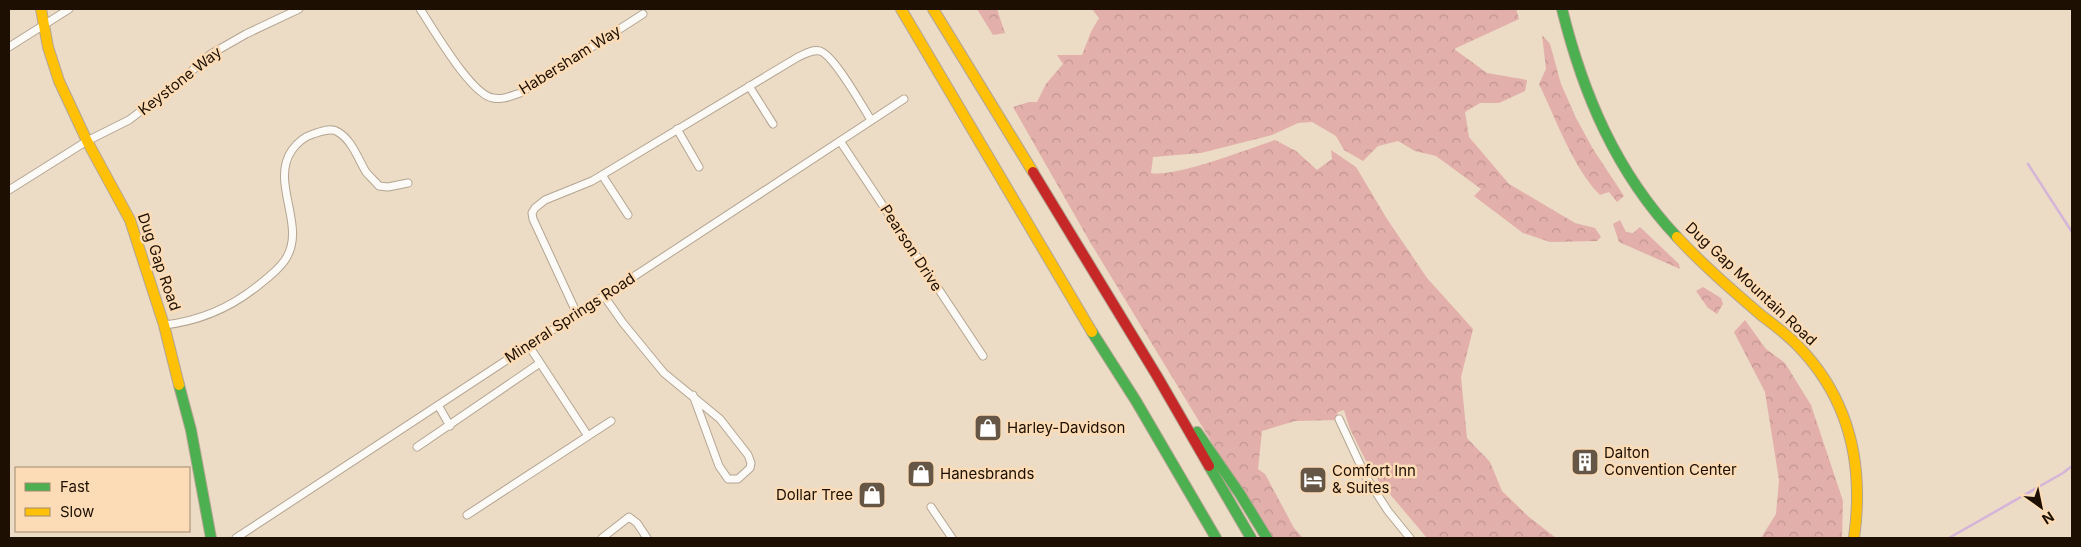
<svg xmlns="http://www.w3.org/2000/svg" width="2081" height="547" viewBox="0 0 2081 547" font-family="Inter,sans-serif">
<defs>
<pattern id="forest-crowns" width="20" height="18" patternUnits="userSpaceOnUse" patternTransform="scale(1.25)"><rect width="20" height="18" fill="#e2afaa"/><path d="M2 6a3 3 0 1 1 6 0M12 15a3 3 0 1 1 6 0" fill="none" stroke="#c19590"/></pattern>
</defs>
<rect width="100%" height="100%" fill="#ecdbc5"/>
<path fill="url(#forest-crowns)" d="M977,9h20l8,24 -12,2z
M1092,9h424l3,10 -65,30 33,24 40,7 -2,11 -26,12h-19l-15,9 4,25 40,47 66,39 20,5 6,9 -4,4 -47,1 -27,-9 -49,-37 7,-7 -45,-33 -21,-5 -17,-10 -20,5 -15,15 -19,-11 -8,-14 -24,-14 -14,1 -26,12 -71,18 -48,4 -2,16c23,5 98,-24 124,-33l21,11 21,19 15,-11 -1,-9 25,17 31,52 40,59 46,51 -12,48 6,61 23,24 12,29 27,26 27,21h-129l-49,-58 -2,-11 -7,-7 -3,-1 -16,-32 -6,-19 -6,2 -3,8 -40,1 -33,10 -4,38 7,5 29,54 9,10h-33l-180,-296 -77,-135 16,-5h8l9,-18 17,-20 -6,-9h25l9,-23 8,-14z
M1542,35l8,9 11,40 15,34 17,31 31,47 -7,6 -8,-10 -9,3c-27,-27 -44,-76 -61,-111l7,-15z
M1620,220l6,12 7,1 7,-6 39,37 1,5 -61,-27 -6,-18z
M1703,287l18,11 2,6 -6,10 -9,-6 -12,-17z
M1745,320l21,29 19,14 26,42 32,96 -1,37h-81l15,-24 3,-34 -14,-88 -31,-60z"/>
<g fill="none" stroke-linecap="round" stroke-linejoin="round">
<path stroke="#d4b4d9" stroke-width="2.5" d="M2028,164l44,68
M1949,538l114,-65 9,-7"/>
<defs>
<path id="street" d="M420,9c13,19 51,86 73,89 10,2 18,-2 27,-5l123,-79
M9,47l60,-38
M749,86l24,38
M677,129l22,38
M840,141l143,215
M602,175l26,40
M9,190l78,-49 42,-21 49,-37 33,-29 35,-20 53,-25
M604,296l19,27 41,50 56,46 28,36 3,8 -1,5 -12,11h-10l-9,-13 -26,-71
M577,314l-44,-95 -1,-6 3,-5 10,-8 47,-19 206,-124c7,-3 14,-8 22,-6 14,4 42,55 51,69
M164,325c37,-4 68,-18 96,-41 9,-7 19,-15 25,-24 23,-34 -16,-77 7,-110 5,-7 12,-13 21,-16 7,-2 18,-7 25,-2 14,8 20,27 28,40 4,5 9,9 13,14l9,1 20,-4
M529,346l59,90
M438,405l12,21
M1339,419l27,58 22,34 22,27
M417,447l123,-84
M931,507l21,31
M467,515l144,-94
M236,538l668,-439
M602,538l27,-21 8,6 10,15"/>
<path id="fast" d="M1562,9c21,85 54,163 115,228
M1092,332l44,69 80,137
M179,385l12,45 20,108
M1197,432l43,62 27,44
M1209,466l42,72"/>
<path id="slow" d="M41,9l7,38 11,34 28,60 43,79 34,105 15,60
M901,9l191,323
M933,9l100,163
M1677,237c26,28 55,53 84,78 13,10 27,20 38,32 52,54 65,120 55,191"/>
<path id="jam" d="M1033,172l124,204 52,90"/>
</defs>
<use href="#street" stroke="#b3a592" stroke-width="9"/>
<use href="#fast" stroke="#b3a592" stroke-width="12"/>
<use href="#slow" stroke="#b3a592" stroke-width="12"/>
<use href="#jam" stroke="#b3a592" stroke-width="12"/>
<use href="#street" stroke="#fcfaf6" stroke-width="7"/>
<use href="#fast" stroke="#4caf50" stroke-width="10"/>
<use href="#slow" stroke="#ffc107" stroke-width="10"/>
<use href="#jam" stroke="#c62828" stroke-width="10"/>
</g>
<defs>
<symbol id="shop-square" viewBox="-11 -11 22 22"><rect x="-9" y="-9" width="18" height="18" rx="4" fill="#655646" stroke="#fbdcb6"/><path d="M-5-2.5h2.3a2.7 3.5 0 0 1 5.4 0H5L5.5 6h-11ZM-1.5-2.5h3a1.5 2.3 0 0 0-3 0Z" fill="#fff"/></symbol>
<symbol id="building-square" viewBox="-11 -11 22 22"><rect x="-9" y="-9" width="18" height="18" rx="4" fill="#655646" stroke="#fbdcb6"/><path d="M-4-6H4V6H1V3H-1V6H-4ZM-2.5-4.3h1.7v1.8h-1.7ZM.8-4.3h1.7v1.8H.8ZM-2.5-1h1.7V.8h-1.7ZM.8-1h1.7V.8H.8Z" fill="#fff"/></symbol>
<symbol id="hotel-square" viewBox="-11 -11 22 22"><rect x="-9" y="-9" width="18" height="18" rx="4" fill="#655646" stroke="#fbdcb6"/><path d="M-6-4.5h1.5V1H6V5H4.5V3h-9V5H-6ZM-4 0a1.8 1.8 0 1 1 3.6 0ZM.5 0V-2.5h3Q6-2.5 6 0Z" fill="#fff"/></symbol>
</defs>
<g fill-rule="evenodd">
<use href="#shop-square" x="972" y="412" width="32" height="32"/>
<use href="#building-square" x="1569" y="446" width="32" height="32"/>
<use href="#shop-square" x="905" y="458" width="32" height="32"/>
<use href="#hotel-square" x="1297" y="464" width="32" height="32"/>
<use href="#shop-square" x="856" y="479" width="32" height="32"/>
</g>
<g text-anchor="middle" stroke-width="5" stroke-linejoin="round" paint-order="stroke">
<g font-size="15" fill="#1d0f01" stroke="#fbdcb6">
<text transform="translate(570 60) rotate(-32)" y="5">Habersham Way</text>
<text transform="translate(180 81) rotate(-38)" y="5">Keystone Way</text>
<text transform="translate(911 248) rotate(57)" y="5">Pearson Drive</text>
<text transform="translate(159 262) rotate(71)" y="5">Dug Gap Road</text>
<text transform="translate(1751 284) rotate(43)" y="5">Dug Gap Mountain Road</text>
<text transform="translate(570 318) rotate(-33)" y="5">Mineral Springs Road</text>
</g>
<g font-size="15" fill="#1d0f01" stroke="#fbdcb6" text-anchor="start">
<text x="1007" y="433">Harley-Davidson</text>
<text x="1604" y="458">Dalton<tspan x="1604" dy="17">Convention Center</tspan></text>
<text x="1332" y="476">Comfort Inn<tspan x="1332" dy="17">&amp; Suites</tspan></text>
<text x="940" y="479">Hanesbrands</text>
<text x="853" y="500" text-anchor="end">Dollar Tree</text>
</g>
</g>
<rect width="2081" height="547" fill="none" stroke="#1d0f01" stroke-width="20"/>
<rect x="15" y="467" width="175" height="65" fill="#fbdcb6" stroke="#a28a6e"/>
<rect x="25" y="483" width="25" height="8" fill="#4caf50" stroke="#a28a6e"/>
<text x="60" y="492" font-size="15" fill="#1d0f01">Fast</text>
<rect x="25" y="508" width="25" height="8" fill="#ffc107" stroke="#a28a6e"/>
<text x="60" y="517" font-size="15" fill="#1d0f01">Slow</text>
<g transform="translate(2041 507) rotate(147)" stroke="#fbdcb6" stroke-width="4" paint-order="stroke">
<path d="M0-4L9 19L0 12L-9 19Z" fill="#1d0f01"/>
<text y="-8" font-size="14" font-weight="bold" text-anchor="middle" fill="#1d0f01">N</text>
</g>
</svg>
